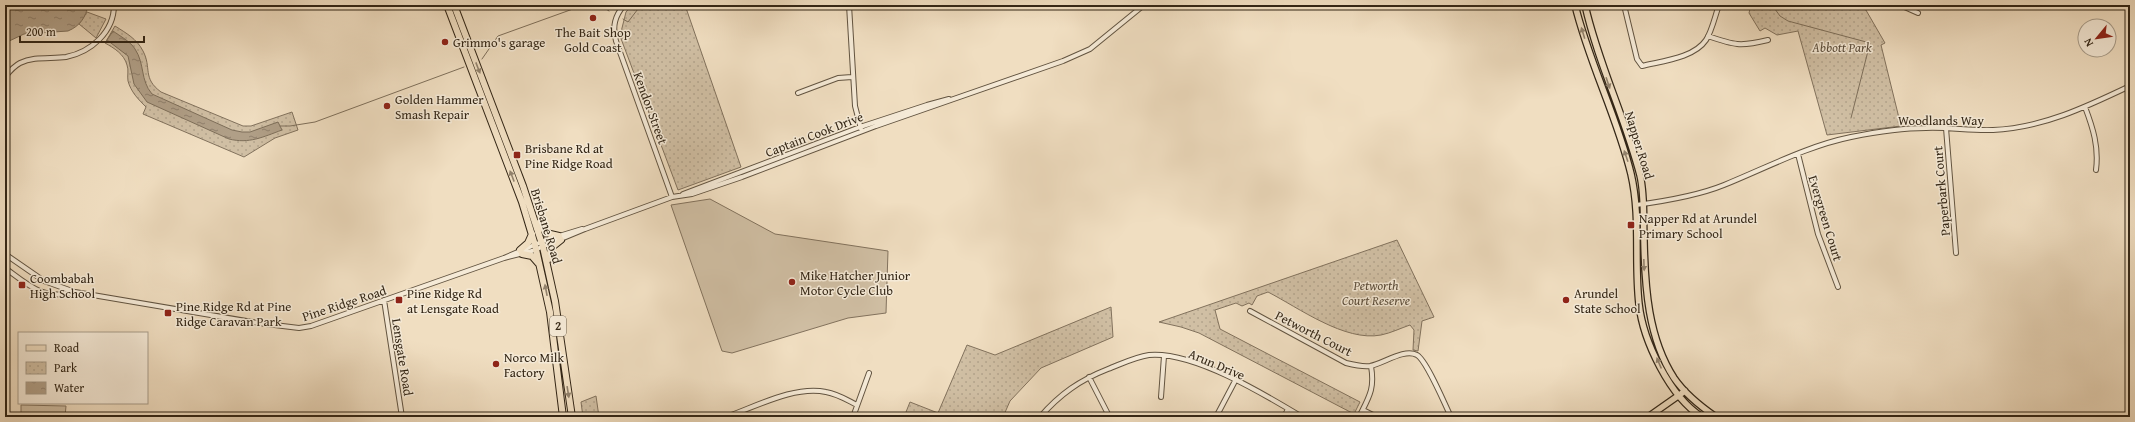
<svg xmlns="http://www.w3.org/2000/svg" width="2135" height="422" viewBox="0 0 2135 422" font-family="'Gentium Book Plus',serif">
<defs>
<pattern id="park-dots" width="8" height="8" patternUnits="userSpaceOnUse"><rect width="8" height="8" fill="#d0bfa4"/><path d="M2 2h.1M6 6h.1" fill="none" stroke="#b3a48c" stroke-width="1.8" stroke-linecap="round"/></pattern>
<pattern id="water-ripples" width="26" height="14" patternUnits="userSpaceOnUse"><rect width="26" height="14" fill="#b09f87"/><path d="M2 4q2-2 4 0t4 0M15 11q2-2 4 0t4 0" fill="none" stroke="#90816d"/></pattern>
</defs>
<rect width="100%" height="100%" fill="#f0dec1"/>
<filter id="stains"><feTurbulence type="fractalNoise" baseFrequency=".005" numOctaves="4"/><feColorMatrix values="0 0 0 0 .2 0 0 0 0 .09 0 0 0 0 .02 0 0 0 .5 -.17"/></filter>
<radialGradient id="worn" r=".72"><stop offset=".6" stop-color="#630" stop-opacity="0"/><stop offset="1" stop-color="#630" stop-opacity=".3"/></radialGradient>
<path fill="url(#park-dots)" stroke="#82725d" d="M632,5h53l56,162 -63,23 -58,-154 6,-24z
M1751,5h112l22,38 -4,2 20,81 -74,9 -29,-104 -21,4 -12,-7 -5,3 -11,-18z
M87,12l19,7 -10,19 -17,-14z
M115,26c11,7 22,13 28,25 9,17 -1,27 18,41l82,34h8l41,-14 6,18 -23,8 -31,19 -101,-43 3,-7c-8,-8 -15,-15 -18,-26 -1,-5 1,-11 -1,-16 -3,-11 -13,-17 -22,-22z
M1397,240l37,77 -12,4 -4,30 -5,-1 1,-20 -4,-5c-9,3 -19,8 -29,10 -36,7 -82,-27 -113,-43l-11,4 -5,9 -3,-2 -7,3 -6,-3 -21,7 5,19 140,73 -6,12 -155,-81 -18,-6 -22,-5z
M1111,307l2,30 -72,31 -31,33 -7,16h-99l6,-15 28,11 29,-68 28,10z
M596,396l3,21h-16l-2,-15z"/>
<path fill="#d0bfa4" stroke="#82725d" d="M710,199l65,35 113,17 -2,62 -38,5 -116,35 -10,-2 -51,-146z
M21,405l45,1 -1,11h-44z"/>
<path fill="url(#water-ripples)" stroke="#7e6f5a" d="M5,5l14,2 8,-2h61c-2,12 -8,21 -20,26l-44,3 -19,9z
M113,31c7,5 18,11 22,18 10,15 5,31 17,45l80,36 10,2h8l28,-10 4,8c-19,7 -33,14 -53,9l-82,-37 -13,-18 -6,-28 -21,-16z"/>
<g fill="none" stroke-linecap="round" stroke-linejoin="round">
<path stroke="#7e6f5a" stroke-width="1" d="M600,5l9,6
M1772,5l8,11 8,5 82,22 -19,75
M623,19l5,3 13,-17
M482,59l16,-23 86,-31
M280,126h10l25,-4 149,-55"/>
<defs>
<path id="minor" d="M624,5c-9,11 -12,21 -8,36l56,156
M849,5l6,101 6,23
M1624,5l13,54 5,7c20,-5 52,-8 64,-26 6,-9 9,-24 13,-35
M1900,5l18,8
M1708,36c26,9 32,11 60,4
M5,77c4,-5 9,-11 15,-14 14,-7 31,-4 46,-6 25,-5 48,-25 48,-52
M798,93l40,-15 14,-1
M2085,107c8,21 14,40 11,63
M1946,128l10,125
M1798,154l20,80 20,53
M683,194l177,-67 67,-22 22,-6
M1636,205c30,-4 61,-9 88,-20 42,-17 83,-39 127,-48 25,-5 51,-9 75,-9 23,-1 45,3 67,2 49,-2 93,-23 137,-44
M5,254l39,27 31,11 183,31 41,5 12,-2 193,-68 42,-18 36,-11
M504,258l28,-7 53,-22 87,-32 20,-3 50,-17 134,-51 187,-65 27,-12 54,-44
M5,268c23,17 39,33 69,24
M384,300l18,117
M1250,311l96,52c8,2 16,4 24,3 13,-2 34,-18 47,-11 10,6 28,50 34,62
M1089,377l19,37
M1161,397l3,-41
M1363,410l14,7
M726,417c29,-10 69,-32 100,-25 12,2 21,8 31,13
M853,417l16,-44
M1040,417c20,-23 40,-37 68,-48 13,-5 27,-12 41,-14 44,-4 115,39 153,62
M1216,417l19,-36
M1284,417l4,-8
M1359,417c10,-20 16,-28 12,-51"/>
<path id="major" d="M1575,5c14,58 42,111 56,169 10,43 3,87 8,130 4,37 31,93 63,113
M1585,5c13,58 40,112 55,170 5,21 3,44 4,66 1,46 4,97 30,137 11,16 26,28 42,39
M1648,417l37,-26"/>
<path id="highway" d="M447,5l75,197 13,43 15,67 13,105
M454,5l69,181 20,61 12,54 17,116
M539,223l7,10 13,3
M520,250l8,-7 4,-9
M522,254l10,2 7,8
M549,259l2,-11 10,-8"/>
</defs>
<use href="#minor" stroke="#625441" stroke-width="6"/>
<use href="#major" stroke="#332616" stroke-width="8"/>
<use href="#highway" stroke="#332616" stroke-width="8"/>
<use href="#minor" stroke="#f5ead7" stroke-width="4"/>
<use href="#major" stroke="#f0dec1" stroke-width="5.5"/>
<use href="#highway" stroke="#f0dec1" stroke-width="6"/>
</g>
<defs><path id="oneway-solid" d="M-6-.8H1V-3.2L6.5 0L1 3.2V.8H-6Z"/></defs>
<g fill="#92826c">
<use href="#oneway-solid" transform="translate(1583 33) rotate(-107)"/>
<use href="#oneway-solid" transform="translate(478 68) rotate(69)"/>
<use href="#oneway-solid" transform="translate(1608 83) rotate(71)"/>
<use href="#oneway-solid" transform="translate(1626 156) rotate(-109)"/>
<use href="#oneway-solid" transform="translate(512 176) rotate(-111)"/>
<use href="#oneway-solid" transform="translate(1644 265) rotate(88)"/>
<use href="#oneway-solid" transform="translate(546 290) rotate(-101)"/>
<use href="#oneway-solid" transform="translate(1659 363) rotate(-113)"/>
<use href="#oneway-solid" transform="translate(568 392) rotate(81)"/>
</g>
<g fill="#8f2418" stroke="#f5ead7" stroke-width="1.5">
<circle cx="593" cy="18" r="4"/>
<circle cx="445" cy="42" r="4"/>
<circle cx="387" cy="106" r="4"/>
<rect x="513" y="151" width="8" height="8" rx="2"/>
<rect x="1627" y="221" width="8" height="8" rx="2"/>
<circle cx="792" cy="282" r="4"/>
<rect x="18" y="281" width="8" height="8" rx="2"/>
<rect x="395" y="296" width="8" height="8" rx="2"/>
<circle cx="1566" cy="300" r="4"/>
<rect x="164" y="309" width="8" height="8" rx="2"/>
<circle cx="496" cy="364" r="4"/>
</g>
<g text-anchor="middle" stroke-width="3" stroke-linejoin="round" paint-order="stroke">
<rect fill="#f5ead7" stroke="#6d6150" stroke-width="1" x="550" y="316" width="16" height="20" rx="3"/>
<g font-size="12" font-weight="bold" fill="#332616">
<text x="558" y="330">2</text>
</g>
<g font-size="13" fill="#332616" stroke="#f5ead7" text-anchor="start">
<text x="593" y="37" text-anchor="middle">The Bait Shop<tspan x="593" dy="15">Gold Coast</tspan></text>
<text x="453" y="47">Grimmo's garage</text>
<text x="395" y="104">Golden Hammer<tspan x="395" dy="15">Smash Repair</tspan></text>
<text x="525" y="153">Brisbane Rd at<tspan x="525" dy="15">Pine Ridge Road</tspan></text>
<text x="1639" y="223">Napper Rd at Arundel<tspan x="1639" dy="15">Primary School</tspan></text>
<text x="800" y="280">Mike Hatcher Junior<tspan x="800" dy="15">Motor Cycle Club</tspan></text>
<text x="30" y="283">Coombabah<tspan x="30" dy="15">High School</tspan></text>
<text x="407" y="298">Pine Ridge Rd<tspan x="407" dy="15">at Lensgate Road</tspan></text>
<text x="1574" y="298">Arundel<tspan x="1574" dy="15">State School</tspan></text>
<text x="176" y="311">Pine Ridge Rd at Pine<tspan x="176" dy="15">Ridge Caravan Park</tspan></text>
<text x="504" y="362">Norco Milk<tspan x="504" dy="15">Factory</tspan></text>
</g>
<g font-size="13" font-style="italic" fill="#5a4c3a" stroke="#f5ead7">
<text x="1842" y="52">Abbott Park</text>
<text x="1376" y="290">Petworth<tspan x="1376" dy="15">Court Reserve</tspan></text>
</g>
<g font-size="13" fill="#332616" stroke="#f5ead7">
<text transform="translate(651 108) rotate(70)" y="5">Kendor Street</text>
<text x="1941" y="125">Woodlands Way</text>
<text transform="translate(814 134) rotate(-21)" y="5">Captain Cook Drive</text>
<text transform="translate(1640 145) rotate(73)" y="5">Napper Road</text>
<text transform="translate(1941 191) rotate(-95)" y="5">Paperbark Court</text>
<text transform="translate(1826 218) rotate(73)" y="5">Evergreen Court</text>
<text transform="translate(547 226) rotate(73)" y="5">Brisbane Road</text>
<text transform="translate(344 303) rotate(-18)" y="5">Pine Ridge Road</text>
<text transform="translate(1314 333) rotate(27)" y="5">Petworth Court</text>
<text transform="translate(403 357) rotate(81)" y="5">Lensgate Road</text>
<text transform="translate(1217 364) rotate(23)" y="5">Arun Drive</text>
</g>
</g>
<rect width="2135" height="422" fill="none" stroke="#f0dec1" stroke-width="20"/>
<rect x="6" y="6" width="2123" height="410" fill="none" stroke="#332616" stroke-width="2"/>
<rect x="10" y="10" width="2115" height="402" fill="none" stroke="#332616"/>
<rect x="18" y="332" width="130" height="72" fill="#f5ead7" stroke="#a79c8a"/>
<rect x="26" y="345" width="20" height="6" fill="#f0dec1" stroke="#a79c8a"/>
<text x="54" y="352" font-size="12" fill="#332616">Road</text>
<rect x="26" y="362" width="20" height="12" fill="url(#park-dots)" stroke="#a79c8a"/>
<text x="54" y="372" font-size="12" fill="#332616">Park</text>
<rect x="26" y="382" width="20" height="12" fill="url(#water-ripples)" stroke="#a79c8a"/>
<text x="54" y="392" font-size="12" fill="#332616">Water</text>
<g transform="translate(2097 38) rotate(241)"><circle r="19" fill="#f5ead7" stroke="#a79c8a"/>
<path d="M0-3L7 15L0 10L-7 15Z" fill="#8f2418"/>
<text y="-6" font-size="11" font-weight="bold" text-anchor="middle" fill="#332616">N</text>
</g>
<path d="M20 36v6h124v-6" fill="none" stroke="#332616" stroke-width="2"/>
<text x="26" y="36" font-size="12" fill="#332616" stroke="#f5ead7" stroke-width="3" paint-order="stroke">200 m</text>
<rect width="100%" height="100%" filter="url(#stains)"/>
<rect width="100%" height="100%" fill="url(#worn)"/>
</svg>
